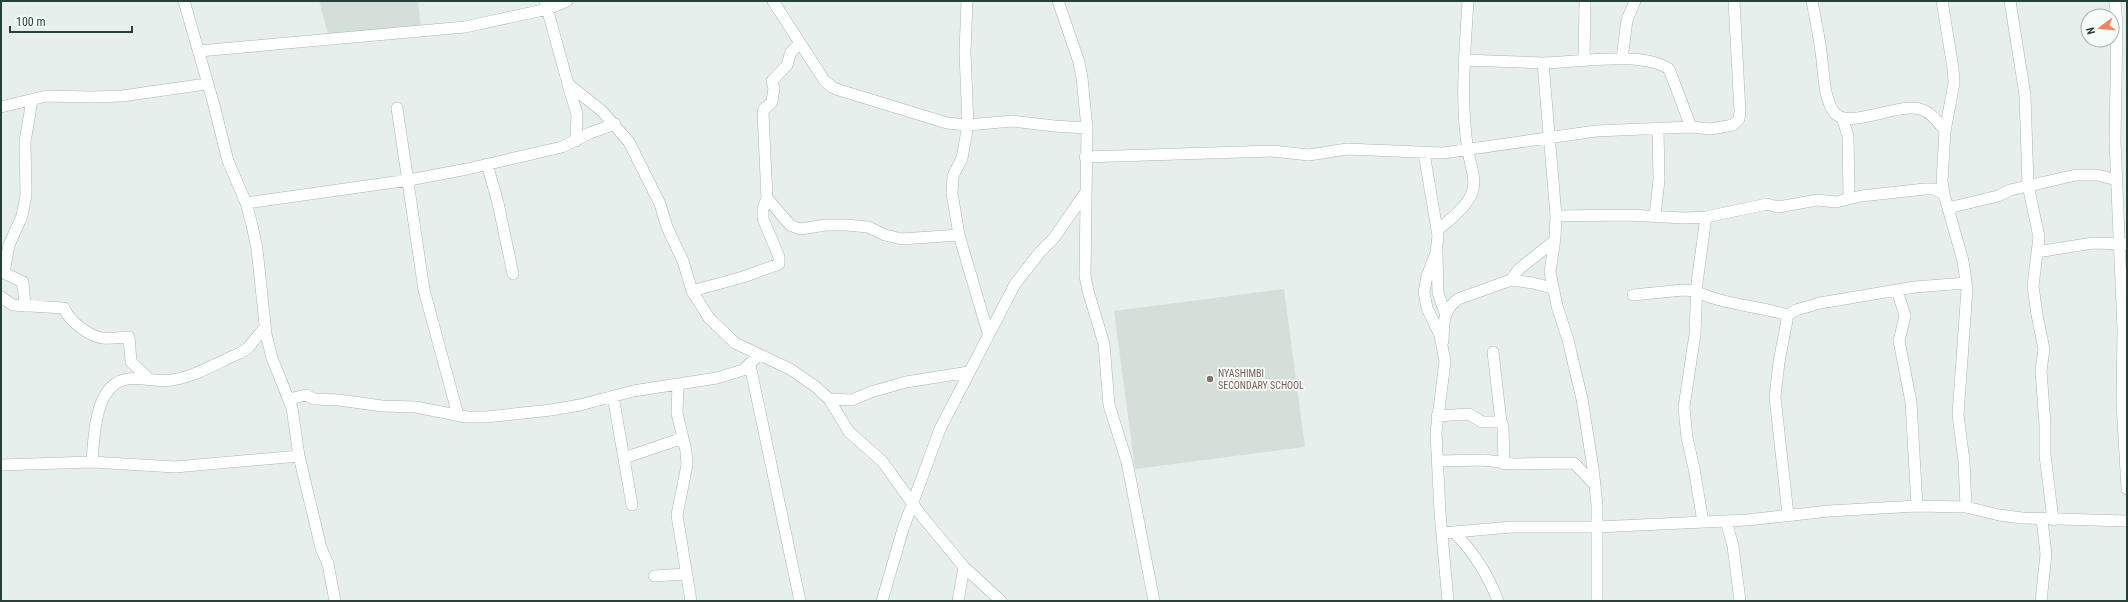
<svg xmlns="http://www.w3.org/2000/svg" width="2128" height="602" viewBox="0 0 2128 602" font-family="'Roboto Condensed',sans-serif">
<rect width="100%" height="100%" fill="#e6efeb"/>
<path fill="#d4dfda" d="M319,1h99l3,27 -92,9z
M1284,289l21,158 -170,22 -21,-158z"/>
<g fill="none" stroke-linecap="round" stroke-linejoin="round">
<defs>
<path id="minor" d="M184,1l30,104 14,56 18,42 6,22 5,24 9,85 6,24 20,50 7,48 22,92 7,16 7,37
M545,1l23,83 34,27 27,31 31,62 7,23 16,34 9,30 17,27 26,25 55,26 26,18 13,12 20,33 33,29 39,54 43,52 37,34
M773,1l51,79 8,7 7,3 108,33 21,2 44,-4 42,5 33,2
M967,1l-2,51 3,73 -6,33 -9,18 -1,17 7,42 29,98
M1058,1l21,61 3,16 5,50 -2,148 3,15 16,53 5,61 18,57 27,139
M1812,1c3,17 7,34 9,51 3,20 2,42 12,59 12,21 65,-9 87,-2 11,3 18,13 25,22
M1942,1l11,67 1,15 -9,48 -3,50 2,13 19,67 4,28 -9,126 6,46 2,46
M2010,1l15,94 3,90 11,52 -6,49 4,29 7,34 -3,22 4,54v30l8,65
M2115,1l2,24 -2,116 8,189 -1,73 5,86
M199,51l266,-24 83,-18 19,-8
M1584,59l1,-58
M1622,59l5,-39 8,-19
M1464,60l79,3 13,153
M1543,63c34,0 97,-13 126,6l22,58
M568,85l9,29 -1,27
M1,107l46,-11 44,1 31,-1 84,-12
M397,108l27,182 34,125
M1843,120l5,16 1,62
M1424,153l14,83 -2,17 -9,23 -3,16 3,16 13,27 5,27 -9,70 4,81 8,88
M1085,157l187,-6 37,4 38,-6 96,4 153,-22 95,-4 20,2 22,-4 6,-6 1,-7 -6,-111
M487,164l11,39 15,71
M767,198l23,27 10,4 26,-4h21l21,2 17,8 17,4 57,-4
M246,203l163,-23 58,-11 95,-22 28,-14 25,-9
M1948,208l50,-12 12,-6 66,-15h21l20,5
M1655,216l4,-36 -1,-51
M1437,231c12,-11 29,-23 35,-38 5,-13 -2,-29 -4,-42 -8,-49 -3,-101 0,-150
M2037,252l56,-9 34,1
M1437,255l1,38 7,20
M1511,280l22,3 19,5
M1897,290l8,26 -6,25 12,61 6,104
M692,291l51,-14 36,-13v-7l-16,-38v-10l4,-11 -4,-85 1,-4 8,-7 2,-14 -2,-7 15,-16 4,-13 9,-9
M1697,292c29,13 61,14 91,23l8,-5 24,-7 95,-16 51,-4
M1633,295l50,-5 14,1
M1,297l12,8 51,3c5,13 26,29 39,30 9,1 18,-1 26,-1l2,25 17,16
M25,306l-2,-24 -19,-9 5,-28 13,-29 4,-21 -1,-53 7,-42
M1443,341c1,-19 -1,-29 15,-42l53,-19 8,-11 34,-27
M1493,352l8,70
M750,365l50,236
M678,385l-1,28 9,38 1,14 -10,50 14,86
M613,396l19,109
M289,399l17,-4 8,4 25,1 43,6 34,1 50,10h20l65,-7 29,-5 53,-14 84,-13 26,-8 16,-15
M829,399l23,1 19,-8 35,-10 63,-10
M1437,416l32,-2 13,8h19l2,4 1,38
M624,458l59,-20
M1438,461l46,-1 30,4 60,-1 21,22
M92,462c2,-23 2,-73 31,-82 16,-5 32,3 48,0 24,-3 47,-18 69,-27l8,-5 17,-21
M1,465l91,-3 83,5 124,-11
M1788,515l-13,-118 4,-35 9,-47
M1726,521l7,25 7,55
M1703,522l-9,-54 -7,-30 -3,-31 11,-73 2,-51 9,-66
M1442,533l70,-6h85l150,-7 82,-9 88,-5 49,1 33,8 23,3 105,3
M1455,533c19,20 33,41 43,68
M654,576l32,-2
M882,601l21,-72 37,-100 75,-145 25,-32 14,-14 32,-46
M958,601l6,-34
M1597,601v-96l-4,-37 -11,-69 -14,-59 -11,-34 -7,-34 5,-34 1,-22 71,-1 58,3 21,-1 61,-13 11,3 39,-7 19,2 25,-6 64,-7h9l10,5
M2041,601l5,-47 -4,-35"/>
</defs>
<use href="#minor" stroke="#a8b8b2" stroke-width="12"/>
<use href="#minor" stroke="#fff" stroke-width="11"/>
</g>
<circle fill="#8d6e63" stroke="#f7fbf9" stroke-width="1.5" cx="1210" cy="379" r="4"/>
<g text-anchor="middle" stroke-width="3.5" stroke-linejoin="round" paint-order="stroke">
<g font-size="10" fill="#785e54" stroke="#f7fbf9" text-anchor="start">
<text x="1218" y="377">NYASHIMBI<tspan x="1218" dy="12">SECONDARY SCHOOL</tspan></text>
</g>
</g>
<rect width="2128" height="602" fill="none" stroke="#24423a" stroke-width="4"/>
<g transform="translate(2100 28) rotate(254)"><circle r="19" fill="#f7fbf9" stroke="#a3b1ad"/>
<path d="M0-3L7 15L0 10L-7 15Z" fill="#f4845f"/>
<text y="-6" font-size="11" font-weight="bold" text-anchor="middle" fill="#24423a">N</text>
</g>
<path d="M10 26v6h122v-6" fill="none" stroke="#24423a" stroke-width="2"/>
<text x="16" y="26" font-size="12" fill="#24423a" stroke="#f7fbf9" stroke-width="3" paint-order="stroke">100 m</text>
</svg>
